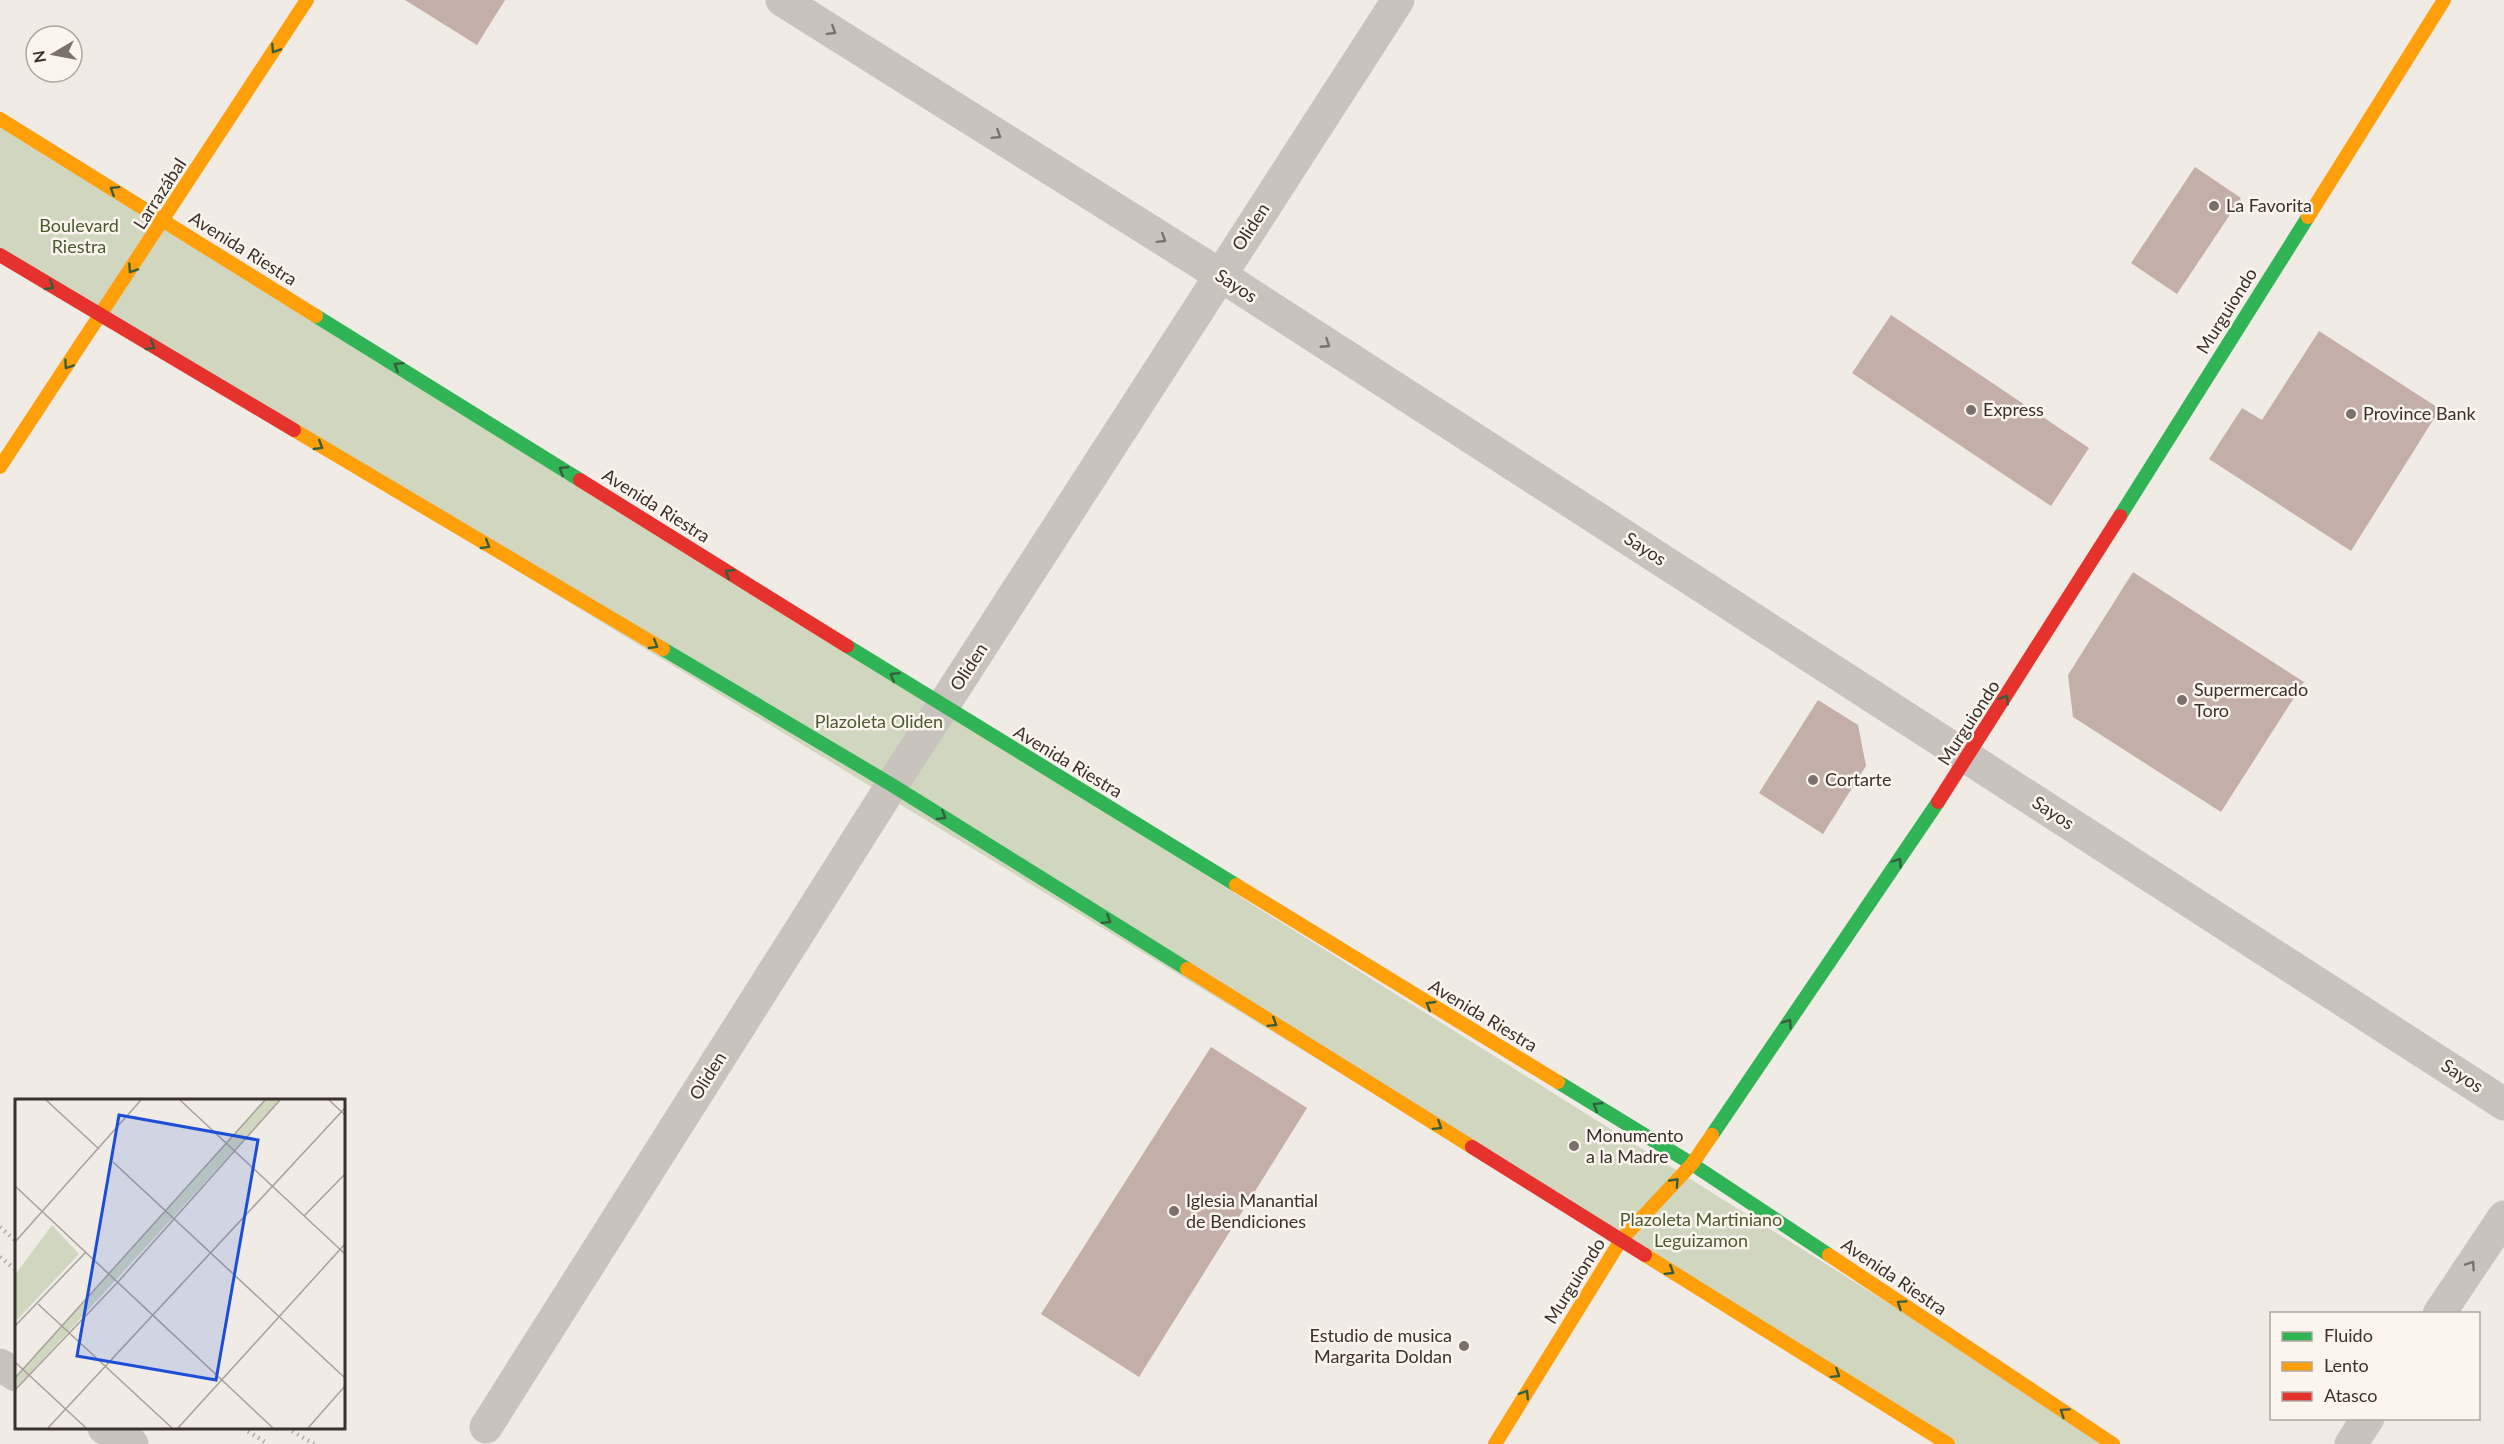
<svg xmlns="http://www.w3.org/2000/svg" width="2504" height="1444" viewBox="0 0 2504 1444" font-family="Lato,sans-serif">
<rect width="100%" height="100%" fill="#f0ebe5"/>
<path fill="#d1d6bf" d="M0,119l2113,1325h-165l-1948,-1189z"/>
<path fill="#c3afa7" d="M405,0h100l-28,45z
M2195,167l46,31 -64,96 -46,-31z
M1891,315l198,133 -38,58 -199,-133z
M2319,331l121,78 -89,142 -142,-92 33,-51 20,12z
M2133,572l171,110 -83,130 -148,-95 -5,-42z
M1818,700l40,25 8,41 -43,68 -64,-41z
M1211,1047l96,61 -168,269 -98,-63z"/>
<g fill="none" stroke-linecap="round" stroke-linejoin="round">
<path stroke="#c9c3be" stroke-width="33" d="M782,0l438,275 1284,829
M2439,1314l65,-97
M0,1365l16,10
M486,1427l406,-642 506,-785
M104,1428l28,16
M2351,1444l17,-26"/>
<path stroke="#30b455" stroke-width="14" d="M316,316l264,164
M2120,516l188,-299
M847,646l389,239
M663,649l229,136 295,184
M1558,1082l134,82 137,91
M1712,1135l226,-333"/>
<path stroke="#ff9f0a" stroke-width="14" d="M0,119l316,197
M2308,217l136,-217
M294,430l369,219
M0,467l307,-467
M1236,885l322,197
M1187,969l285,178
M1645,1255l303,189
M1829,1255l284,189
M1495,1444l126,-204 71,-76 20,-29"/>
<path stroke="#e5322d" stroke-width="14" d="M0,255l294,175
M580,480l267,166
M1938,802l182,-286
M1472,1147l173,108"/>
<path stroke="#b1aca8" stroke-width="4.5" stroke-dasharray="1.5 4.5" stroke-linecap="butt" d="M0,1227l16,14
M0,1257l16,13
M243,1428l25,16
M287,1428l27,16"/>
</g>
<defs><path id="oneway-chevron" d="M-2-3.5L2.5 0L-2 3.5" fill="none" stroke-width="1.6" stroke-linecap="round" stroke-linejoin="round" transform="scale(1.5)"/></defs>
<g stroke="#7b726d">
<use href="#oneway-chevron" transform="translate(832 31) rotate(32)"/>
<use href="#oneway-chevron" transform="translate(997 135) rotate(32)"/>
<use href="#oneway-chevron" transform="translate(1162 239) rotate(32)"/>
<use href="#oneway-chevron" transform="translate(1326 344) rotate(33)"/>
<use href="#oneway-chevron" transform="translate(2471 1265) rotate(-56)"/>
</g>
<g stroke="#375e3a">
<use href="#oneway-chevron" transform="translate(275 49) rotate(123)"/>
<use href="#oneway-chevron" transform="translate(114 190) rotate(-148)"/>
<use href="#oneway-chevron" transform="translate(132 269) rotate(124)"/>
<use href="#oneway-chevron" transform="translate(50 286) rotate(32)"/>
<use href="#oneway-chevron" transform="translate(151 346) rotate(31)"/>
<use href="#oneway-chevron" transform="translate(68 365) rotate(124)"/>
<use href="#oneway-chevron" transform="translate(398 366) rotate(-148)"/>
<use href="#oneway-chevron" transform="translate(319 446) rotate(31)"/>
<use href="#oneway-chevron" transform="translate(563 470) rotate(-148)"/>
<use href="#oneway-chevron" transform="translate(486 545) rotate(31)"/>
<use href="#oneway-chevron" transform="translate(729 573) rotate(-148)"/>
<use href="#oneway-chevron" transform="translate(654 645) rotate(31)"/>
<use href="#oneway-chevron" transform="translate(894 676) rotate(-148)"/>
<use href="#oneway-chevron" transform="translate(2005 699) rotate(-58)"/>
<use href="#oneway-chevron" transform="translate(942 816) rotate(32)"/>
<use href="#oneway-chevron" transform="translate(1898 862) rotate(-56)"/>
<use href="#oneway-chevron" transform="translate(1107 920) rotate(32)"/>
<use href="#oneway-chevron" transform="translate(1430 1005) rotate(-149)"/>
<use href="#oneway-chevron" transform="translate(1273 1023) rotate(32)"/>
<use href="#oneway-chevron" transform="translate(1788 1023) rotate(-56)"/>
<use href="#oneway-chevron" transform="translate(1597 1106) rotate(-149)"/>
<use href="#oneway-chevron" transform="translate(1438 1126) rotate(32)"/>
<use href="#oneway-chevron" transform="translate(1675 1182) rotate(-47)"/>
<use href="#oneway-chevron" transform="translate(1670 1271) rotate(32)"/>
<use href="#oneway-chevron" transform="translate(1901 1304) rotate(-146)"/>
<use href="#oneway-chevron" transform="translate(1836 1374) rotate(32)"/>
<use href="#oneway-chevron" transform="translate(1525 1394) rotate(-58)"/>
<use href="#oneway-chevron" transform="translate(2064 1412) rotate(-146)"/>
</g>
<g fill="#7a716c" stroke="#fbf5ee" stroke-width="2">
<circle cx="2214" cy="206" r="6"/>
<circle cx="1971" cy="410" r="6"/>
<circle cx="2351" cy="414" r="6"/>
<circle cx="2182" cy="700" r="6"/>
<circle cx="1813" cy="780" r="6"/>
<circle cx="1574" cy="1146" r="6"/>
<circle cx="1174" cy="1211" r="6"/>
<circle cx="1464" cy="1346" r="6"/>
</g>
<g text-anchor="middle" stroke-width="5" stroke-linejoin="round" paint-order="stroke">
<g font-size="18" fill="#3b302b" stroke="#fbf5ee">
<text transform="translate(160 194) rotate(-57)" y="6">Larrazábal</text>
<text transform="translate(1251 227) rotate(-57)" y="6">Oliden</text>
<text transform="translate(243 249) rotate(32)" y="6">Avenida Riestra</text>
<text transform="translate(1236 286) rotate(33)" y="6">Sayos</text>
<text transform="translate(2227 311) rotate(-58)" y="6">Murguiondo</text>
<text transform="translate(656 506) rotate(32)" y="6">Avenida Riestra</text>
<text transform="translate(1645 549) rotate(33)" y="6">Sayos</text>
<text transform="translate(969 667) rotate(-57)" y="6">Oliden</text>
<text transform="translate(1969 723) rotate(-57)" y="6">Murguiondo</text>
<text transform="translate(1068 762) rotate(31)" y="6">Avenida Riestra</text>
<text transform="translate(2053 813) rotate(33)" y="6">Sayos</text>
<text transform="translate(1483 1016) rotate(31)" y="6">Avenida Riestra</text>
<text transform="translate(708 1076) rotate(-58)" y="6">Oliden</text>
<text transform="translate(2462 1076) rotate(33)" y="6">Sayos</text>
<text transform="translate(1894 1277) rotate(34)" y="6">Avenida Riestra</text>
<text transform="translate(1575 1281) rotate(-58)" y="6">Murguiondo</text>
</g>
<g font-size="18" fill="#3b302b" stroke="#fbf5ee" text-anchor="start">
<text x="2226" y="212">La Favorita</text>
<text x="1983" y="416">Express</text>
<text x="2363" y="420">Province Bank</text>
<text x="2194" y="696">Supermercado<tspan x="2194" dy="21">Toro</tspan></text>
<text x="1825" y="786">Cortarte</text>
<text x="1586" y="1142">Monumento<tspan x="1586" dy="21">a la Madre</tspan></text>
<text x="1186" y="1207">Iglesia Manantial<tspan x="1186" dy="21">de Bendiciones</tspan></text>
<text x="1452" y="1342" text-anchor="end">Estudio de musica<tspan x="1452" dy="21">Margarita Doldan</tspan></text>
</g>
<g font-size="18" fill="#4a5a2e" stroke="#fbf5ee">
<text x="79" y="232">Boulevard<tspan x="79" dy="21">Riestra</tspan></text>
<text x="879" y="728">Plazoleta Oliden</text>
<text x="1701" y="1226">Plazoleta Martiniano<tspan x="1701" dy="21">Leguizamon</tspan></text>
</g>
</g>
<g transform="translate(15 1099)">
<rect width="330" height="330" fill="#f0ebe5"/>
<path d="M250,1h15l-265,290v-12zM37,126l27,29 -64,68v-47z" fill="#d1d6bf"/>
<path fill="none" stroke="#a8a09b" stroke-width="1.5" d="M31,1l53,49M165,1l165,154M314,1l16,15M98,63l232,216M0,87l258,242M289,117l41,-42M0,143l126,-142M23,205l134,124M0,227l71,-74M0,263l71,66M0,279l250,-278M0,291l102,-107 163,-183M33,329l297,-320M163,329l167,-184M293,329l37,-42"/>
<path fill="#1d4ed8" fill-opacity="0.15" stroke="#1d4ed8" stroke-width="3" d="M104,16l139,25 -42,240 -139,-24z"/>
<rect width="330" height="330" fill="none" stroke="#3b302b" stroke-width="3"/>
</g>
<rect x="2270" y="1312" width="210" height="108" fill="#fbf5ee" stroke="#aea6a0" stroke-width="1.5"/>
<rect x="2282" y="1332" width="30" height="9" fill="#30b455" stroke="#aea6a0" stroke-width="1.5"/>
<text x="2324" y="1342" font-size="18" fill="#3b302b">Fluido</text>
<rect x="2282" y="1362" width="30" height="9" fill="#ff9f0a" stroke="#aea6a0" stroke-width="1.5"/>
<text x="2324" y="1372" font-size="18" fill="#3b302b">Lento</text>
<rect x="2282" y="1392" width="30" height="9" fill="#e5322d" stroke="#aea6a0" stroke-width="1.5"/>
<text x="2324" y="1402" font-size="18" fill="#3b302b">Atasco</text>
<g transform="translate(54 54) rotate(260)"><circle r="28" fill="#fbf5ee" stroke="#aea6a0" stroke-width="1.5"/>
<path d="M0-4.5L10 22L0 15L-10 22Z" fill="#7a716c"/>
<text y="-9" font-size="16" font-weight="bold" text-anchor="middle" fill="#3b302b">N</text>
</g>
</svg>
